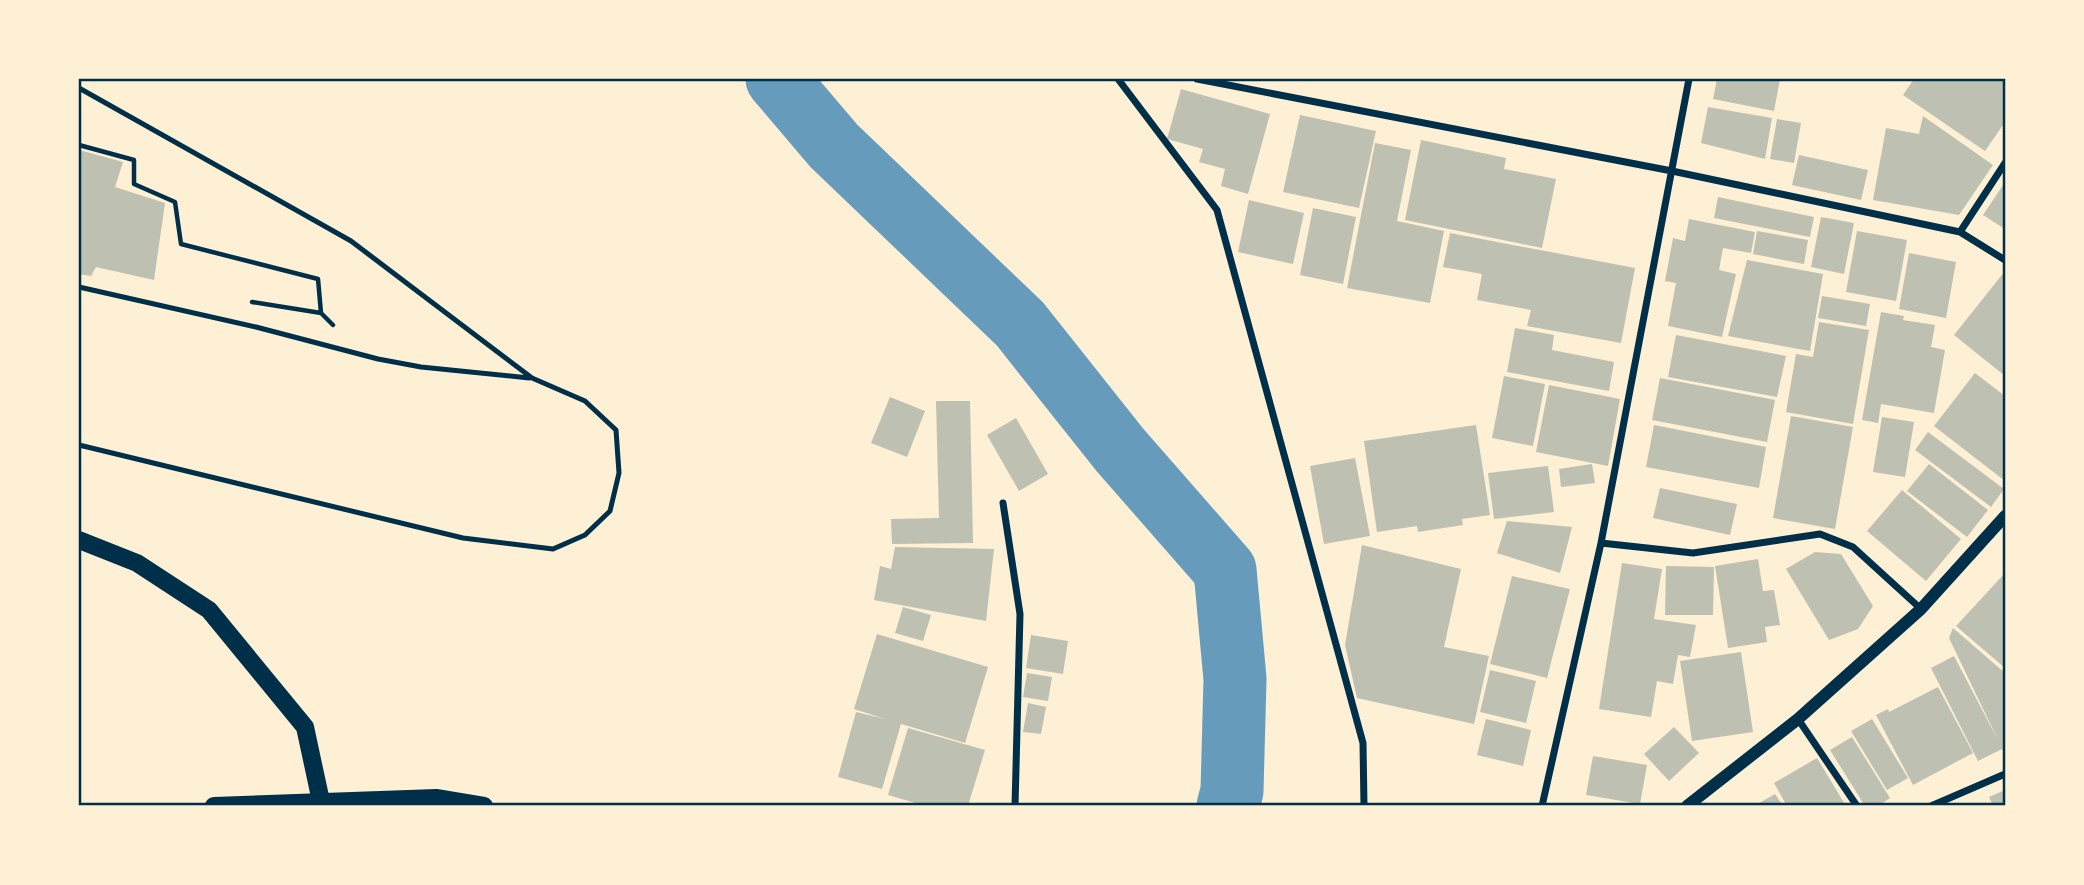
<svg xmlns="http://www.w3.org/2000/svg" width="2084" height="885" viewBox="0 0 2084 885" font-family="Lato,sans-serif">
<rect width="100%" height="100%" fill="#fdf0d5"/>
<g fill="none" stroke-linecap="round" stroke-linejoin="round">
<path stroke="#669bbc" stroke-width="63" d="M777,79l57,67 186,178 100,126 105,120 10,109 -3,112 -4,15"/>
</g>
<path fill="#bec0b2" d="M1717,79h63l-6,32 -61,-12z
M1914,79h91v43l-20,29 -82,-56z
M1181,89l89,25 -22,80 -27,-8 4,-17 -26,-7 4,-13 -36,-10z
M1708,107l64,11 -7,41 -64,-16z
M1300,115l76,16 -17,77 -76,-16z
M1923,116l70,49 -34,50 -86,-15 13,-72 33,6z
M1777,119l24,4 -7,40 -24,-4z
M1421,140l85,18 -2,11 52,10 -14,69 -137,-28z
M1375,143l36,7 -14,71 47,10 -14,72 -83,-15z
M79,150l44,12 -8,25 50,16 -11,77 -58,-13 -5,9 -12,-2z
M1799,155l69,15 -7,30 -69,-15z
M2005,182v47l-22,-14z
M1718,197l96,20 -4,20 -96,-19z
M1249,200l55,13 -11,51 -55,-12z
M1313,208l43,9 -13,67 -43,-9z
M1821,217l33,6 -10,51 -33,-7z
M1689,219l66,13 -4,21 -28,-5 -4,22 17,4 -14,63 -54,-11 8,-43 -11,-2 8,-43 12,3z
M1757,231l51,9 -4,24 -51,-10z
M1857,231l50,9 -11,61 -50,-9z
M1450,233l185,35 -14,75 -94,-17 4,-16 -54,-10 5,-26 -39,-7z
M1909,253l47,9 -10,56 -47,-9z
M1747,260l76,14 -13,77 -82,-15z
M2005,271v105l-51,-41z
M1822,296l48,8 -4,22 -48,-8z
M1881,312l23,4 -1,4 32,5 -4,22 14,3 -11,63 -53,-9 -3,19 -16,-3z
M1819,322l50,8 -16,94 -67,-12 10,-58 17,3z
M1515,328l39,7 -2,15 62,12 -5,29 -102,-19z
M1676,335l110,21 -9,41 -109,-20z
M1975,373l30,23v85l-71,-55z
M1504,376l41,8 -12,62 -41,-8z
M1660,378l115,22 -8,42 -115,-22z
M1549,385l71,14 -12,67 -72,-14z
M890,397l35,14 -18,46 -36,-14z
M936,401h34l3,142 -81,1 -1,-25 48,-1z
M1791,416l62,11 -18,102 -62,-11z
M1882,417l32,5 -9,55 -32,-5z
M1016,418l32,56 -29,17 -32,-56z
M1476,425l14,90 -28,4 1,6 -45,7 -1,-6 -40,6 -13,-91z
M1654,425l112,22 -7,41 -113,-21z
M1928,432l76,57 -13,18 -76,-57z
M1355,458l15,78 -46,8 -14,-78z
M1592,464l3,19 -34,4 -2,-18z
M1929,464l59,46 -21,27 -60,-46z
M1548,466l6,46 -60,7 -6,-46z
M1660,488l77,16 -7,31 -77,-17z
M1902,490l59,49 -35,42 -59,-50z
M1507,521l65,6 -12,46 -63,-20z
M1362,545l99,24 -17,78 45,9 -15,68 -117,-26 -12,-53z
M895,547l99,2 -8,72 -112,-21 6,-34 11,3z
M1815,552l26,2 32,52 -15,23 -29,11 -43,-71z
M1758,559l5,32 11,-1 6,35 -15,2 2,15 -39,6 -13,-82z
M1622,563l40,6 -8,50 42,6 -6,32 -12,-2 -5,29 -16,-3 -6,36 -52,-8z
M1666,566l48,1 -1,48h-48z
M2005,573v95l-49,-42z
M1512,576l58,13 -23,89 -57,-14z
M903,607l28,8 -8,26 -28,-8z
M1953,628l52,45v82l-3,-6 -24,12 -47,-93 23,-12 45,86 -50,-104z
M877,634l111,33 -23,76 -64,-19 -19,65 -44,-12 18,-65 29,7 -31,-10z
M1031,635l37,6 -5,33 -37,-6z
M1741,652l12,80 -61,9 -12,-80z
M1490,670l46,11 -10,42 -46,-11z
M1027,673l25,4 -4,24 -25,-4z
M1938,687l35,66 -60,32 -37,-70 12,-6 1,3z
M1028,703l18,4 -5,27 -18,-2z
M1486,719l45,11 -8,36 -46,-11z
M1872,719l36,59 -21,12 -36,-59z
M1674,727l25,26 -30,28 -25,-27z
M908,728l77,22 -17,56h-42l-38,-11z
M1852,737l38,61 -12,8h-13l-35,-56z
M1593,756l54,9 -7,39 -54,-9z
M1817,758l29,48h-59l-13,-23z
M2005,790v16h-12l-4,-9z
M1775,794l8,12h-29z"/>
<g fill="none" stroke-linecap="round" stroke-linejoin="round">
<path stroke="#003049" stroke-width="4.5" d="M79,145l55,15v24l41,18 6,42 137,35 3,34
M252,302l69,11 12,12"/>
<path stroke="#003049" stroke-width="5" d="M79,88l272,153 181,137 53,23 31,29 3,43 -9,38 -25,24 -32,14 -90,-11 -384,-93
M79,287l177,40 122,32 43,8 108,11"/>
<path stroke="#003049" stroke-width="7" d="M1118,79l99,131 146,533 1,63
M1197,79l475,92 288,61 45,28
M1960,232l45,-69
M1003,503l17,111 -5,192
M1601,543l92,10 127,-19 33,13 68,62
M1798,719l59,87
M1542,806l59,-263 88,-464
M1931,806l74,-32"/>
<path stroke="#003049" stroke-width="12" d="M1687,806l111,-87 123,-110 84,-93"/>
<path stroke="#003049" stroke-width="18" d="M79,540l58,23 72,47 96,117 17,79
M214,806l222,-8 48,8"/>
</g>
<rect width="2084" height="885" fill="none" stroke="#fdf0d5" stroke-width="161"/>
<rect x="80" y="80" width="1924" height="724" fill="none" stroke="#003049" stroke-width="2.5"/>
</svg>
